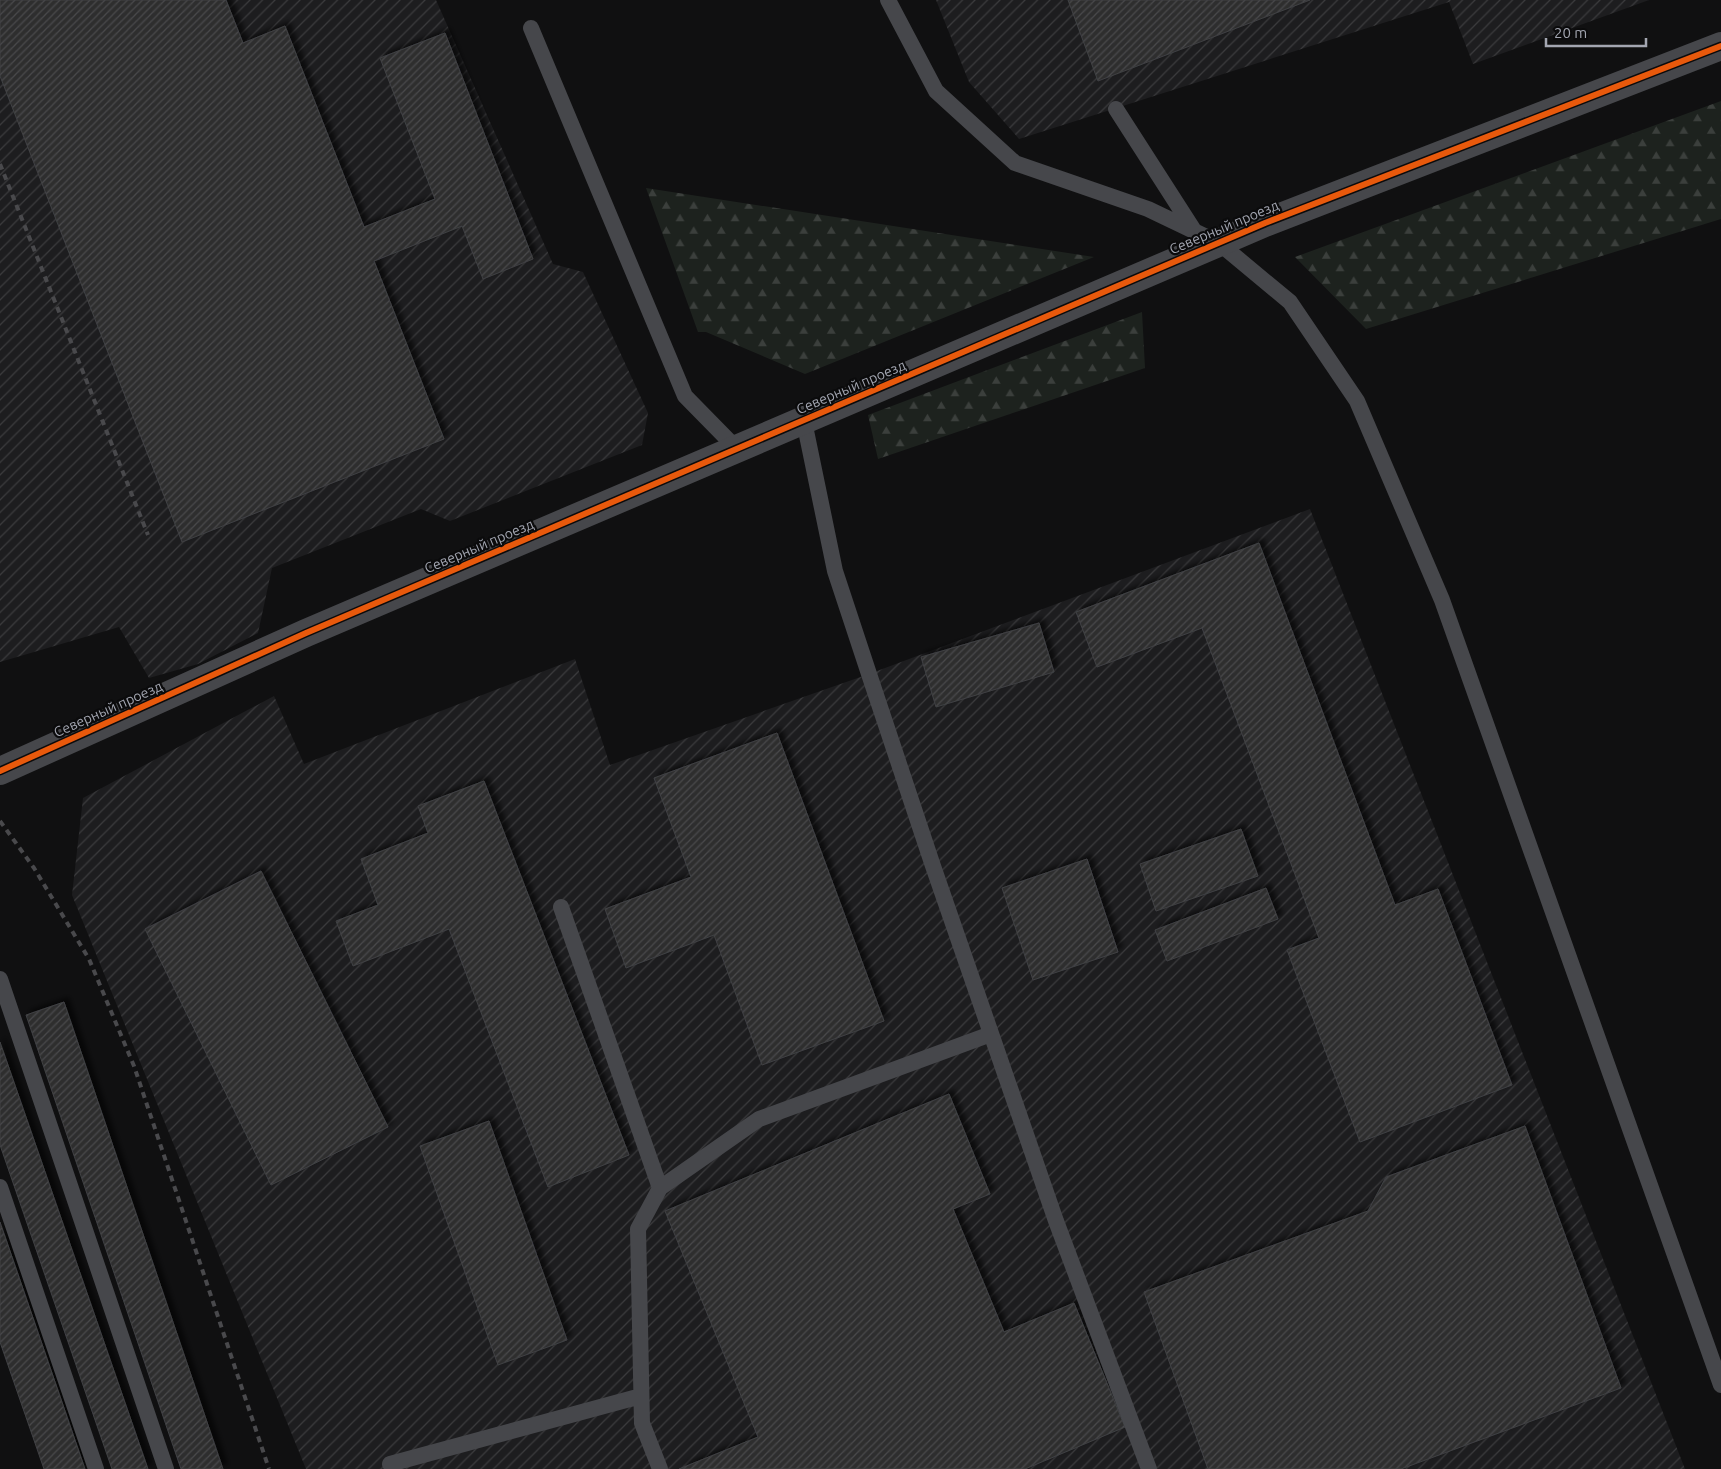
<svg xmlns="http://www.w3.org/2000/svg" width="1721" height="1469" viewBox="0 0 1721 1469" font-family="Ubuntu,sans-serif">
<defs>
<pattern id="industrial-furrows" width="10" height="10" patternUnits="userSpaceOnUse" patternTransform="scale(1.25)"><rect width="10" height="10" fill="#1d1d1f"/><path d="M-1 1l2-2M0 10L10 0M9 11l2-2" fill="none" stroke="#3b3b3d"/></pattern>
<pattern id="forest-firs" width="22" height="20" patternUnits="userSpaceOnUse" patternTransform="scale(1.25)"><rect width="22" height="20" fill="#1d221e"/><path d="M5 1l3.5 6h-7zM16 11l3.5 6h-7z" fill="#3b3f3c"/></pattern>
<pattern id="building-hatch" width="6" height="6" patternUnits="userSpaceOnUse" patternTransform="scale(1.25)"><rect width="6" height="6" fill="#2e2e2f"/><path d="M-1 1l2-2M0 6l6-6M5 7l2-2" fill="none" stroke="#49494b"/></pattern>
<filter id="shadow"><feDropShadow dx="4.5" dy="-4.5" stdDeviation="2.5" flood-color="#0009"/></filter>
</defs>
<rect width="100%" height="100%" fill="#101011"/>
<path fill="url(#industrial-furrows)" d="M0,0h436l117,264 30,8 65,141 -6,32 -192,76 -29,-12 -149,59 -14,65 -60,31 -49,14 -30,-51 -119,35z
M936,0h713l-176,64 -24,-62 -430,137 -50,-57z
M1310,509l375,960h-1379l-234,-574 11,-97 191,-102 30,68 271,-105 35,106 259,-91z"/>
<path fill="url(#forest-firs)" d="M1721,101v118l-355,110 -71,-72z
M646,188l448,69 -289,117 -99,-42h-8z
M1142,312l3,56 -267,91 -10,-44z"/>
<path fill="url(#building-hatch)" stroke="#404144" filter="url(#shadow)" d="M0,0h226l17,43 42,-17 79,201 71,-28 -55,-141 65,-25 88,226 -50,20 -21,-53 -88,35 70,178 -262,103 -182,-466z
M1068,0h242l-212,81z
M1259,543l136,362 43,-16 74,196 -152,57 -73,-192 32,-12 -117,-310 -105,39 -21,-55z
M1039,623l15,49 -118,35 -15,-50z
M777,733l107,288 -122,44 -48,-130 -88,33 -21,-59 86,-32 -37,-99z
M484,781l145,374 -81,32 -99,-258 -96,37 -17,-45 42,-16 -17,-46 67,-26 -10,-27z
M1241,829l17,47 -102,35 -16,-47z
M1087,859l31,93 -85,28 -31,-92z
M261,871l127,256 -117,58 -126,-256z
M1266,888l12,31 -111,42 -12,-31z
M64,1002l159,467h-42l-155,-454z
M0,1042l148,427h-36l-112,-324z
M949,1094l41,100 -37,15 51,123 70,-29 51,124 -100,42h-346l79,-32 -93,-226z
M489,1121l78,219 -69,25 -78,-219z
M1525,1126l96,262 -220,81h-193l-64,-177 224,-81 18,-34z
M0,1222l85,247h-41l-44,-127z"/>
<g fill="none" stroke-linecap="round" stroke-linejoin="round">
<path stroke="#46474b" stroke-width="16" d="M888,0l48,91 79,72 133,46 71,34 71,59 67,99 85,199 279,785
M531,28l154,368 52,53
M1116,109l79,123
M804,421l31,150 34,103 64,192 123,355 93,248
M561,907l99,281
M0,979l166,490
M0,1187l96,282
M390,1464l251,-68
M660,1469l-18,-46 -4,-194 22,-41 99,-69 232,-85"/>
<path stroke="#46474b" stroke-width="28" d="M0,771l306,-138 959,-410 456,-177"/>
<path stroke="#49494c" stroke-width="4" stroke-dasharray="6 5" stroke-linecap="butt" d="M0,164l148,371
M0,821l34,47 55,91 45,107 135,403"/>
<defs>
<path id="cycleway" d="M0,771l306,-138 959,-410 456,-177"/>
</defs>
<use href="#cycleway" stroke="#0b0b0c" stroke-width="9"/>
<use href="#cycleway" stroke="#e8590c" stroke-width="6"/>
</g>
<g text-anchor="middle" stroke-width="4.5" stroke-linejoin="round" paint-order="stroke">
<g font-size="14" fill="#a3a6b1" stroke="#0b0b0c">
<text transform="translate(1224 227) rotate(-23)" y="5">Северный проезд</text>
<text transform="translate(851 387) rotate(-23)" y="5">Северный проезд</text>
<text transform="translate(479 546) rotate(-23)" y="5">Северный проезд</text>
<text transform="translate(108 709) rotate(-24)" y="5">Северный проезд</text>
</g>
</g>
<path d="M1546 38v8h100v-8" fill="none" stroke="#a3a6b1" stroke-width="2.5"/>
<text x="1554" y="38" font-size="15" fill="#a3a6b1" stroke="#0b0b0c" stroke-width="4" paint-order="stroke">20 m</text>
</svg>
